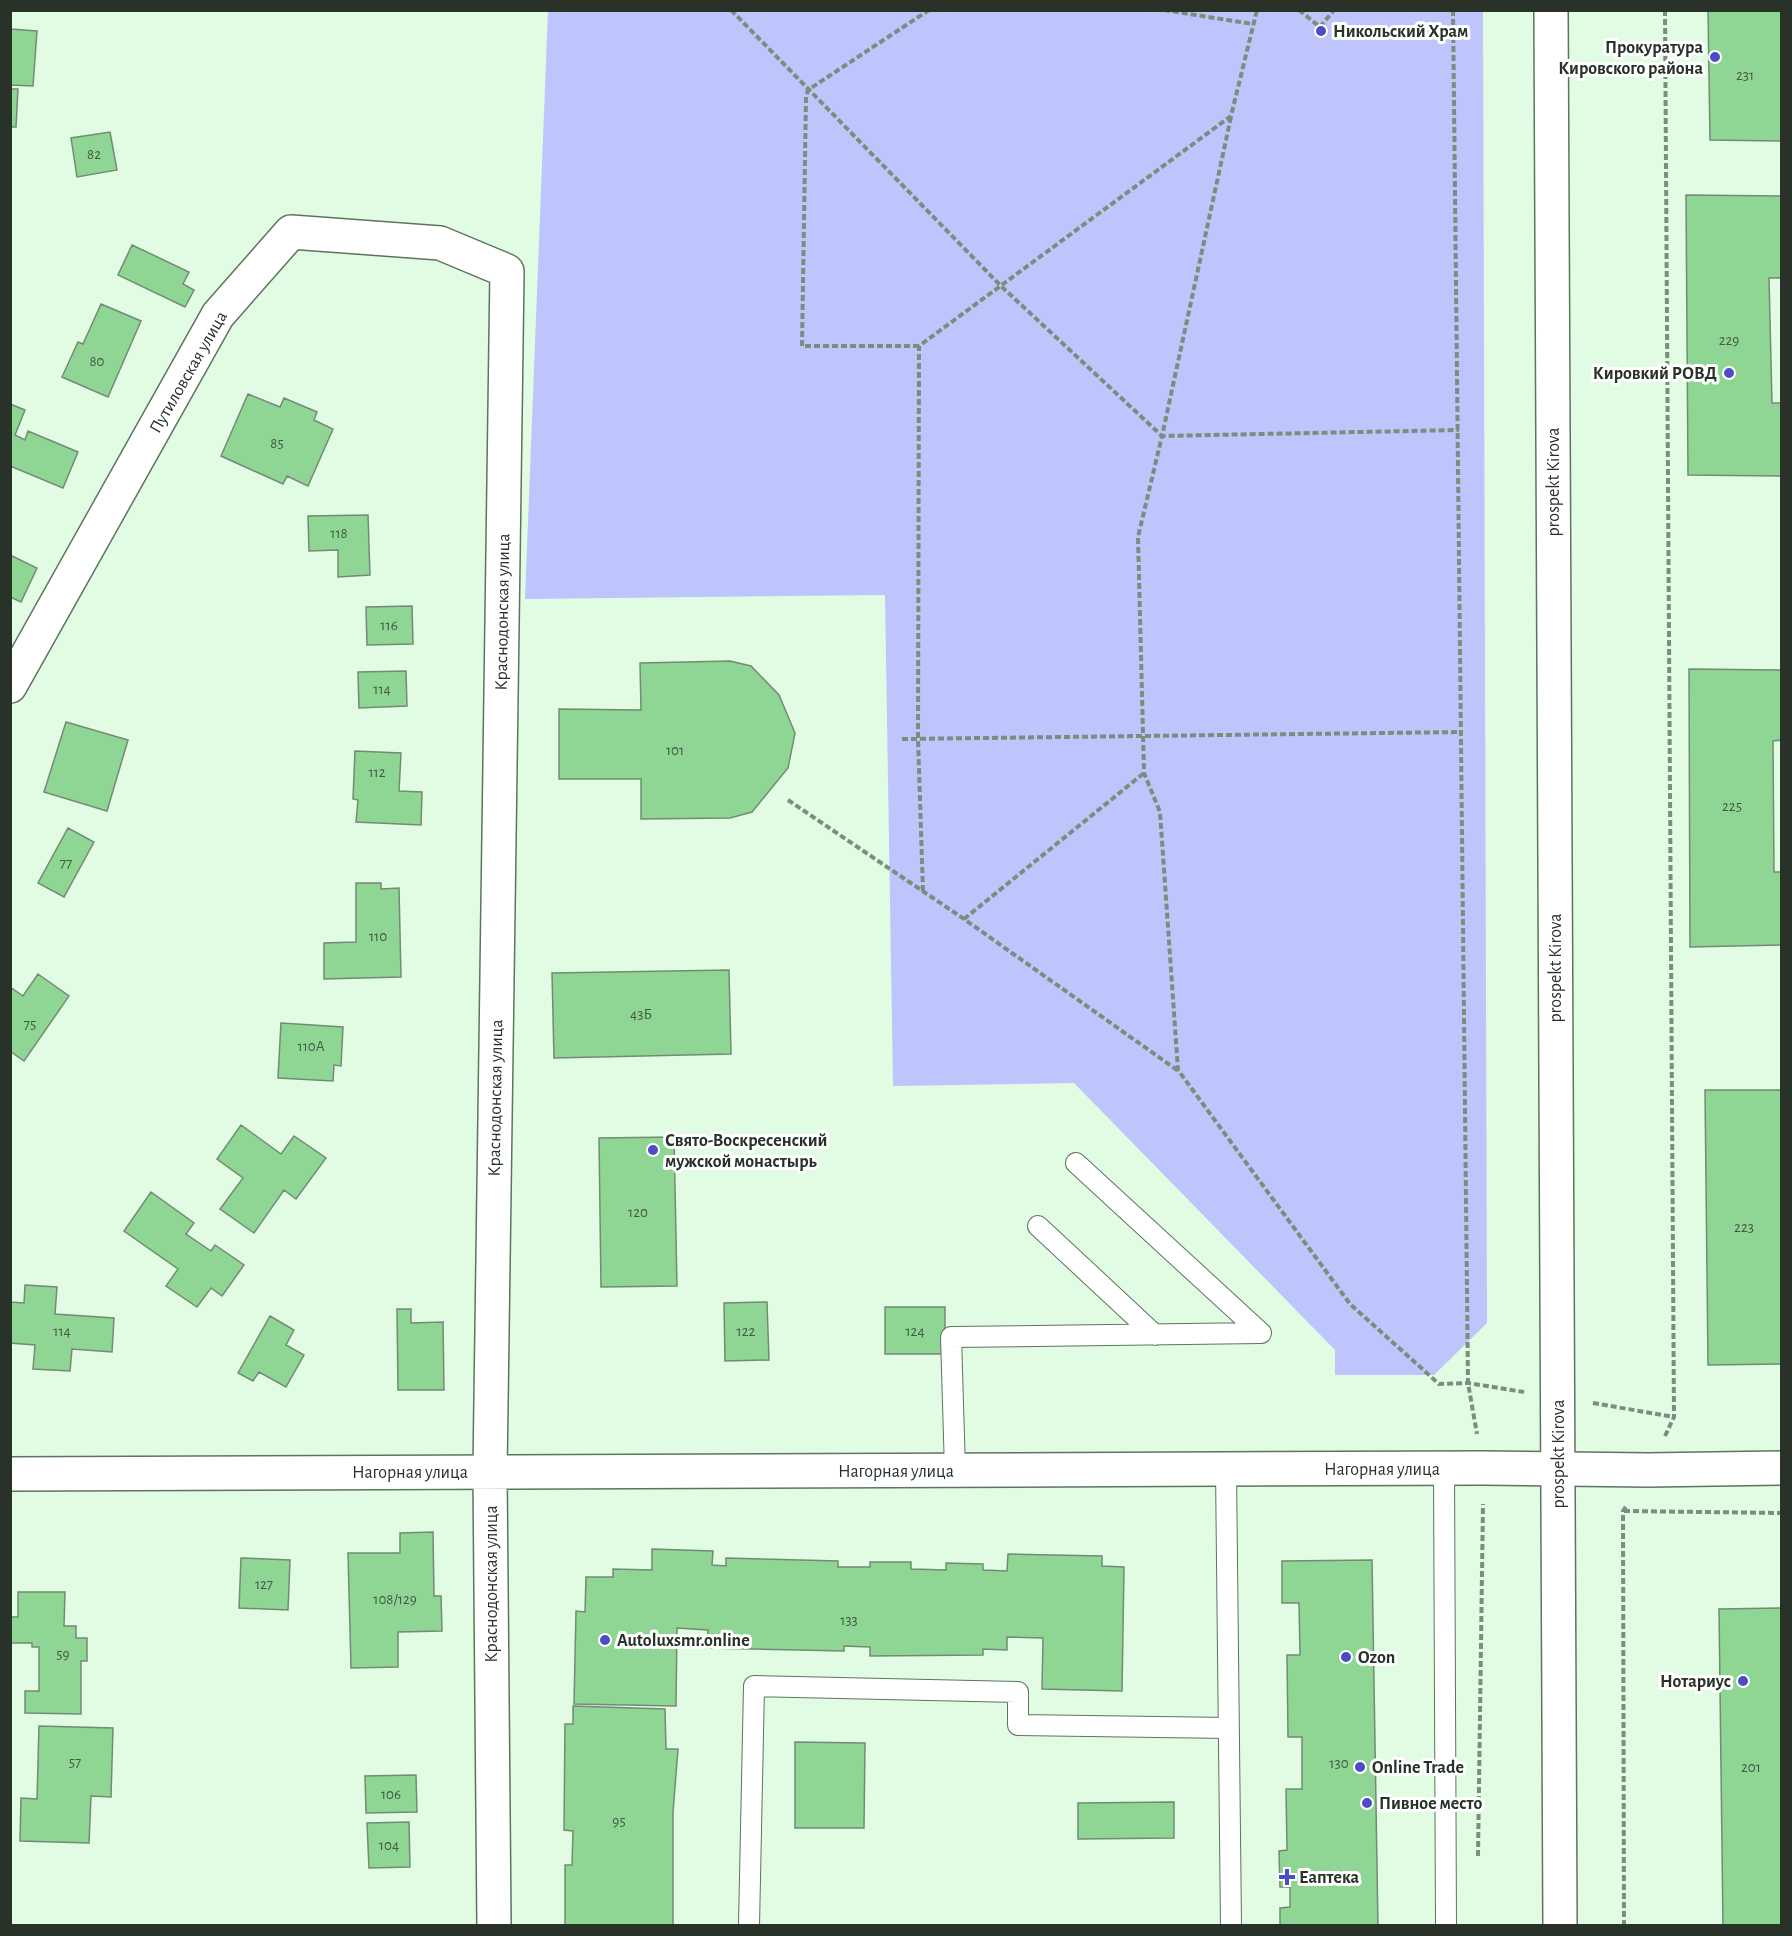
<svg xmlns="http://www.w3.org/2000/svg" width="1792" height="1936" viewBox="0 0 1792 1936" font-family="'Alegreya Sans',sans-serif">
<rect width="100%" height="100%" fill="#e1fce2"/>
<path fill="#bdc5fc" d="M548,11h935l4,1312 -53,52h-99v-25l-261,-267 -181,3 -8,-491 -360,4z"/>
<path fill="#8fd694" stroke="#738b74" stroke-width="1.5" d="M1708,10h74v131l-72,-1z
M10,29l27,2 -4,55 -23,-1z
M10,89h8l-2,38h-6z
M110,132l7,38 -40,7 -6,-39z
M1686,195l96,1v82h-13l3,125h10v73l-94,-1z
M132,245l57,27 -6,12 11,6 -9,17 -67,-32z
M101,304l40,17 -33,76 -46,-20 16,-35 5,2z
M248,394l32,13 4,-9 33,14 -3,8 19,9 -25,57 -21,-10 -4,8 -62,-28z
M10,404l15,6 -10,25 10,5 3,-9 50,21 -15,36 -53,-22z
M368,515l2,60 -32,2v-27l-29,1 -1,-35z
M10,555l27,13 -16,34 -11,-5z
M412,606l1,38 -46,1 -1,-38z
M730,661l21,5 28,29 16,38 -7,35 -36,44 -22,6 -89,1v-40h-82v-70l82,1 -1,-47z
M1689,669l93,1v70l-9,1 1,131h8v73l-92,2z
M406,671l1,35 -48,2 -1,-36z
M66,722l62,18 -21,71 -63,-19z
M355,751l46,2 -2,38 23,1 -1,33 -65,-3 2,-22 -5,-1z
M68,828l26,14 -30,55 -26,-14z
M356,883h25v6l18,-1 2,89 -77,2v-36l32,-1z
M729,970l2,84 -177,4 -2,-85z
M38,974l31,22 -45,65 -14,-10v-64l13,9z
M281,1023l62,4 -2,39 -7,-1 -1,16 -55,-3z
M1705,1090h77v274l-74,1z
M241,1125l40,29 13,-18 32,22 -30,41 -12,-9 -30,43 -34,-24 23,-31 -26,-19z
M674,1137l3,149 -76,1 -2,-149z
M151,1192l43,31 -8,11 25,17 4,-6 29,20 -22,31 -11,-8 -14,19 -31,-21 12,-17 -54,-38z
M25,1285l32,2 -2,27 59,4 -2,34 -40,-3 -2,22 -37,-2 2,-24 -25,-2v-41l14,1z
M767,1302l2,58 -44,1 -1,-58z
M885,1307h60v47h-60z
M397,1309h14v14l32,-1 1,68h-46z
M270,1316l24,14 -8,15 18,10 -18,32 -27,-15 -6,9 -15,-8z
M433,1532l1,64h7l1,35 -44,1v35l-47,1 -3,-115h52v-20z
M652,1549l61,2 -1,14 14,1v-8l112,3v6h32v-5h41v7l35,1v-7l37,1v6l24,1 1,-17 94,2v10l22,1 -2,124 -80,-2 1,-51 -36,-1v13l-24,-1v6l-113,1v-9l-26,-1v5l-137,-3 1,-18 -31,-2 -1,78 -102,-2 2,-93 9,1 1,-35h27v-8l39,1z
M241,1558l49,2 -2,50 -49,-2z
M1372,1560l6,366h-98v-18l10,-1v-20h-10l-1,-36 8,-1 -1,-61h16v-52h-14l-1,-82h13l-1,-52h-17v-42z
M18,1592h47l-1,34h12v12h11v23h-6v53l-56,-1v-22h14v-44h-7v-4h-21v-26h7z
M1782,1608v318h-59l-4,-317z
M573,1706l92,3 1,40h12l-5,63v114h-108v-61h7l1,-34 -9,-1 1,-106h8z
M39,1726l74,2 -2,69 -20,-1 -2,47 -69,-2 1,-43 16,1z
M795,1742l70,1 -1,85h-69z
M416,1775l1,37 -51,1 -1,-37z
M1174,1802v36l-96,1v-36z
M409,1822l1,45 -41,1 -2,-45z"/>
<g fill="none" stroke-linecap="round" stroke-linejoin="round">
<defs>
<path id="lane" d="M1076,1163l185,170
M1038,1226l117,109
M1226,1469l5,457
M1444,1469l2,457
M955,1470l-4,-133 310,-4
M749,1926l5,-240 264,6v33l211,3"/>
<path id="street" d="M10,686l208,-371 73,-83 149,11 67,28 -17,1201 4,454
M10,1474l1473,-6 165,2 134,-2"/>
<path id="primary" d="M1551,10l9,1916"/>
</defs>
<use href="#lane" stroke="#5d745e" stroke-width="22"/>
<use href="#street" stroke="#5d745e" stroke-width="36"/>
<use href="#primary" stroke="#5d745e" stroke-width="36"/>
<path stroke="#7b8d7c" stroke-width="4" stroke-dasharray="6 3" stroke-linecap="butt" d="M731,10l270,276 161,150 -24,101 6,236 16,39 18,258 172,234 89,80 29,-1 56,9
M1164,10l89,14
M1299,10l21,17 14,-17
M1453,10l15,1373 9,51
M1231,117l-69,319 297,-6
M919,346h-117l4,-249 2,-7 121,-80
M902,739l561,-7
M788,800l176,119 213,151
M923,891l-5,-152 1,-393 312,-230 26,-106
M964,919l180,-146
M1593,1403l81,14
M1665,1436l9,-19 -9,-1407
M1624,1511l158,2
M1478,1856l5,-352
M1624,1926l-1,-415 4,-6"/>
<use href="#lane" stroke="#fff" stroke-width="20"/>
<use href="#street" stroke="#fff" stroke-width="33"/>
<use href="#primary" stroke="#fff" stroke-width="33"/>
</g>
<g fill="#4e4cc3" stroke="#fff" stroke-width="2">
<circle cx="1321" cy="31" r="6"/>
<circle cx="1715" cy="57" r="6"/>
<circle cx="1729" cy="373" r="6"/>
<circle cx="653" cy="1150" r="6"/>
<circle cx="605" cy="1640" r="6"/>
<circle cx="1346" cy="1657" r="6"/>
<circle cx="1743" cy="1681" r="6"/>
<circle cx="1360" cy="1767" r="6"/>
<circle cx="1367" cy="1803" r="6"/>
<path d="M1284 1868h6v6h6v6h-6v6h-6v-6h-6v-6h6z"/>
</g>
<g text-anchor="middle" stroke-width="6" stroke-linejoin="round" paint-order="stroke">
<g font-size="15" fill="#425b43">
<text x="1745" y="80">231</text>
<text x="94" y="159">82</text>
<text x="1729" y="345">229</text>
<text x="97" y="366">80</text>
<text x="277" y="448">85</text>
<text x="339" y="538">118</text>
<text x="389" y="630">116</text>
<text x="382" y="694">114</text>
<text x="675" y="755">101</text>
<text x="377" y="777">112</text>
<text x="1732" y="811">225</text>
<text x="66" y="868">77</text>
<text x="378" y="941">110</text>
<text x="641" y="1019">43Б</text>
<text x="30" y="1029">75</text>
<text x="311" y="1051">110А</text>
<text x="638" y="1217">120</text>
<text x="1744" y="1232">223</text>
<text x="62" y="1336">114</text>
<text x="746" y="1336">122</text>
<text x="915" y="1336">124</text>
<text x="264" y="1589">127</text>
<text x="395" y="1604">108/129</text>
<text x="849" y="1625">133</text>
<text x="63" y="1659">59</text>
<text x="75" y="1767">57</text>
<text x="1339" y="1768">130</text>
<text x="1751" y="1772">201</text>
<text x="391" y="1799">106</text>
<text x="619" y="1826">95</text>
<text x="389" y="1850">104</text>
</g>
<g font-size="18" font-weight="bold" fill="#283228" stroke="#fff" text-anchor="start">
<text x="1333" y="37">Никольский Храм</text>
<text x="1703" y="53" text-anchor="end">Прокуратура<tspan x="1703" dy="21">Кировского района</tspan></text>
<text x="1717" y="379" text-anchor="end">Кировкий РОВД</text>
<text x="665" y="1146">Свято-Воскресенский<tspan x="665" dy="21">мужской монастырь</tspan></text>
<text x="617" y="1646">Autoluxsmr.online</text>
<text x="1358" y="1663">Ozon</text>
<text x="1731" y="1687" text-anchor="end">Нотариус</text>
<text x="1372" y="1773">Online Trade</text>
<text x="1379" y="1809">Пивное место</text>
<text x="1299" y="1883">Еаптека</text>
</g>
<g font-size="18" fill="#283228" stroke="#fff">
<text transform="translate(188 372) rotate(-60)" y="6">Путиловская улица</text>
<text transform="translate(1553 482) rotate(-90)" y="6">prospekt Kirova</text>
<text transform="translate(502 612) rotate(-89)" y="6">Краснодонская улица</text>
<text transform="translate(1555 968) rotate(-90)" y="6">prospekt Kirova</text>
<text transform="translate(495 1098) rotate(-89)" y="6">Краснодонская улица</text>
<text transform="translate(1558 1454) rotate(-90)" y="6">prospekt Kirova</text>
<text x="1382" y="1475">Нагорная улица</text>
<text x="896" y="1477">Нагорная улица</text>
<text x="410" y="1478">Нагорная улица</text>
<text transform="translate(491 1584) rotate(-90)" y="6">Краснодонская улица</text>
</g>
</g>
<rect width="1792" height="1936" fill="none" stroke="#283228" stroke-width="24"/>
</svg>
